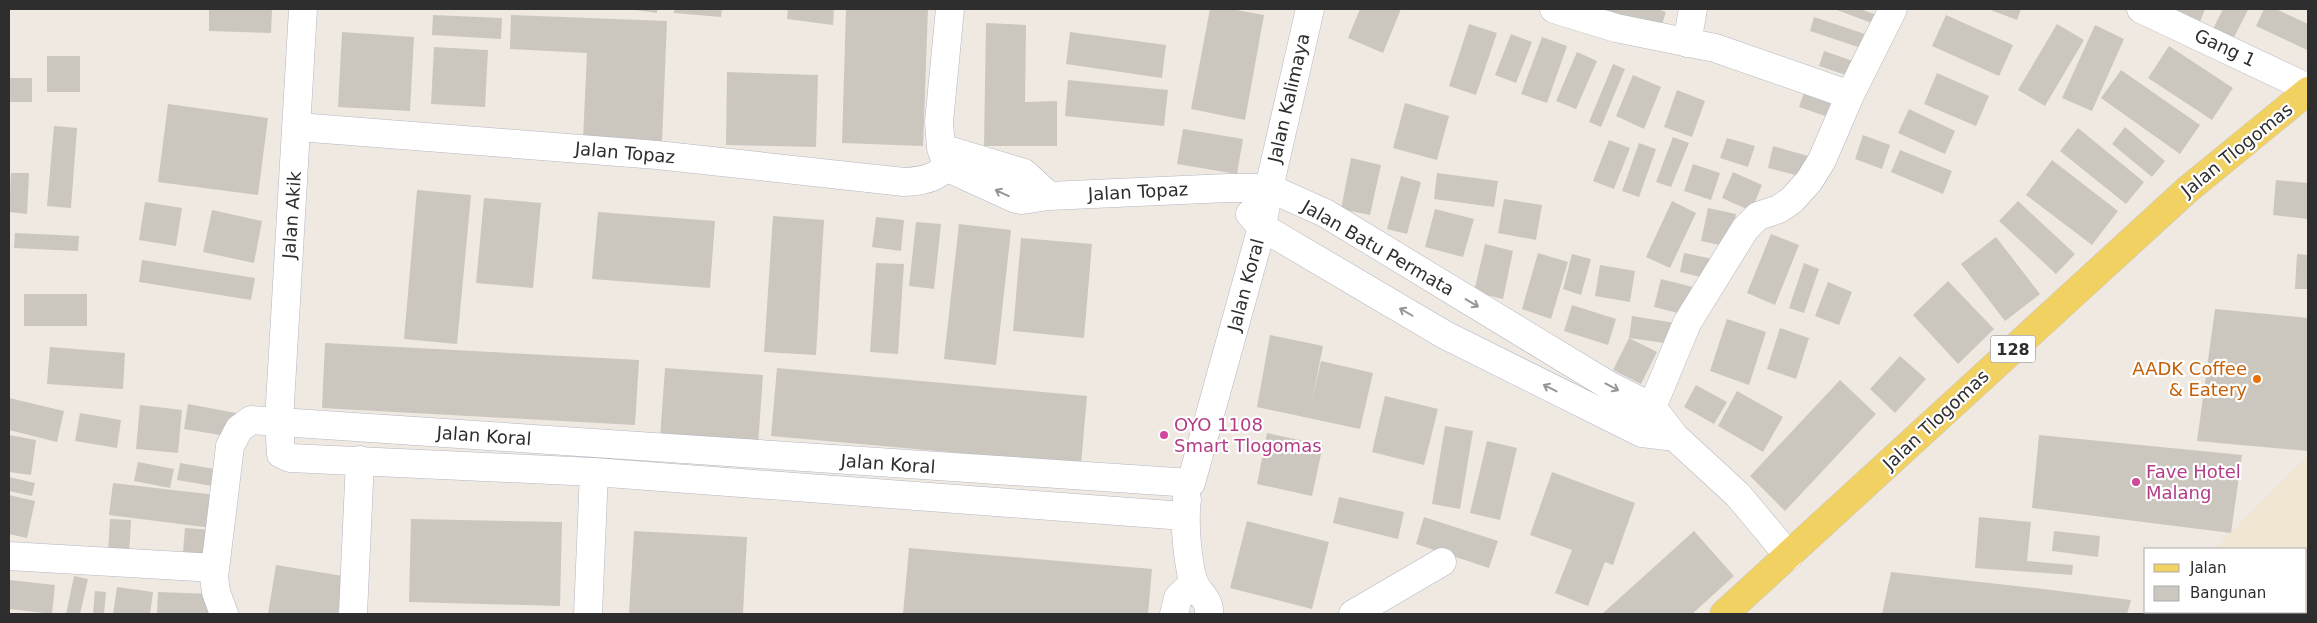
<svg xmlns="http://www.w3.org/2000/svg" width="2317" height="623" viewBox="0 0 2317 623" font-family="'DejaVu Sans',sans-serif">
<rect width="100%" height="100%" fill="#efe9e1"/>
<path fill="#f0e6d1" d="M2308,455v159h-157l3,-2h152v-63h-91z"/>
<path fill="#cbc7bf" d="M209,9h63l-1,24 -62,-2z
M628,9h29v4z
M674,9h48l-1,8 -47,-4z
M788,9h46l-1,16 -46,-6z
M846,9h82l-5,137 -81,-3z
M1210,9h21l33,6 -19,105 -54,-11z
M1360,9h41l-18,44 -35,-15z
M1580,9h77l9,3 -8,24z
M1838,9h22l20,7 -3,9 -40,-15z
M1988,9h33l-4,11z
M2172,9h33l-7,18z
M2223,9l25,1 -16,31 -20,-10z
M2264,9h12l32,15 -1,26 -51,-24z
M433,15l69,3 -1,21 -69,-4z
M511,15l156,6 -5,121 -79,-3 4,-86 -77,-4z
M1946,15l67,30 -14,31 -67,-30z
M1814,17l60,20 -4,14 -60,-20z
M986,23l40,2 -1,77 32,-1v45h-73z
M1469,24l28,9 -21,62 -27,-9z
M2057,24l27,16 -39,66 -27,-16z
M2095,25l29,14 -32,72 -30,-13z
M342,32l72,5 -4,74 -72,-4z
M1070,32l96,13 -4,33 -96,-14z
M1511,34l21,8 -16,41 -21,-8z
M1542,37l25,9 -20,57 -26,-9z
M2169,46l64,42 -21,32 -64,-42z
M434,47l54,3 -3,57 -54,-3z
M1824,51l32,11 -4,15 -33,-11z
M1577,52l20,9 -21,48 -20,-8z
M47,56h33v36h-33z
M1613,64l12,5 -24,58 -12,-5z
M2121,70l79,55 -20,29 -79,-56z
M727,72l91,3 -2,72 -90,-2z
M1937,73l52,23 -13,30 -52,-22z
M1633,75l28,12 -17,42 -28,-13z
M9,78h23v24h-23z
M1068,80l100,10 -4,36 -99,-10z
M1806,87l34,13 -6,19 -35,-12z
M1677,90l28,11 -13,36 -28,-10z
M1405,103l44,13 -12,44 -44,-12z
M168,104l100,14 -10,77 -100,-13z
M1909,109l46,22 -10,23 -47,-21z
M54,126l23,2 -6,80 -24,-2z
M2125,127l40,34 -13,16 -40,-33z
M2078,128l66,54 -18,22 -66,-53z
M1183,129l60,10 -6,35 -60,-10z
M1863,135l27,10 -8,24 -27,-10z
M1673,137l16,6 -18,44 -15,-5z
M1727,138l28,8 -7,21 -28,-9z
M1609,140l21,8 -16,41 -21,-8z
M1639,143l17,6 -17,48 -17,-6z
M1773,146l35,10 -5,21 -35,-9z
M1900,150l52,21 -9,23 -52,-22z
M1351,158l30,7 -11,50 -29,-6z
M2052,160l66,51 -26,34 -66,-50z
M1693,164l27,9 -9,27 -27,-9z
M1733,172l29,13 -11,26 -29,-13z
M11,173h18l-2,41 -18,-2z
M1437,173l61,8 -4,26 -60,-8z
M1401,176l20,6 -14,52 -20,-5z
M2276,180l32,3v36l-35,-4z
M417,190l54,5 -14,149 -53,-5z
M484,198l57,5 -8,85 -57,-5z
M1504,199l38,6 -6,35 -38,-7z
M1672,201l24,12 -26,55 -24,-11z
M2018,201l57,53 -19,20 -57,-53z
M145,202l37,6 -6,38 -37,-6z
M1708,208l28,6 -7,33 -28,-6z
M1435,209l39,10 -11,38 -38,-10z
M212,210l50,11 -8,42 -51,-11z
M598,212l117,9 -5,67 -118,-9z
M773,216l51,4 -8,135 -52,-3z
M876,217l28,3 -3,31 -29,-4z
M916,222l25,2 -7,65 -25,-3z
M959,224l52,6 -15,135 -52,-6z
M15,233l64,3 -1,15 -64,-3z
M1771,234l28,11 -24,60 -28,-12z
M1996,237l44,57 -35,27 -44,-57z
M1021,238l71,6 -8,94 -71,-7z
M1485,244l28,7 -10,48 -29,-7z
M1538,253l30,9 -17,57 -29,-10z
M1684,253l29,6 -4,20 -29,-7z
M1572,254l19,5 -10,36 -18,-6z
M2297,254l11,1v34h-13z
M142,260l113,18 -4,22 -112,-18z
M876,263l28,1 -6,90 -28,-2z
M1804,263l15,6 -15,44 -15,-5z
M1600,265l35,6 -5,31 -35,-6z
M1661,279l36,9 -7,28 -36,-9z
M1948,281l46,48 -36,35 -45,-49z
M1828,282l24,10 -13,33 -24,-9z
M24,294h63v32h-63z
M1572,305l44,14 -8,26 -44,-14z
M2215,309l93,9v133l-111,-10z
M1632,316l43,7 -3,21 -43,-6z
M1727,319l39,13 -17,53 -39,-14z
M1780,328l29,10 -13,41 -29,-10z
M1270,335l53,11 -11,55 9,-40 52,12 -13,56 -103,-22z
M1629,338l28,14 -16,32 -28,-14z
M325,343l314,17 -4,65 -313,-17z
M50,347l75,6 -2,36 -76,-5z
M1900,356l26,23 -31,34 -25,-24z
M665,368l98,7 -5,70 -98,-7z
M777,368l310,28 -6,68 -310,-28z
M1840,380l36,34 -91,97 -35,-35z
M1696,385l31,17 -13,22 -30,-17z
M1737,391l46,26 -20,35 -45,-26z
M1385,396l53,13 -14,56 -52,-13z
M9,398l55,13 -7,31 -48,-12z
M188,404l48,9 -4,24 -48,-8z
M140,405l42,5 -4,43 -42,-4z
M80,413l41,7 -4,28 -42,-7z
M1445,426l28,5 -13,78 -28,-5z
M1267,433l56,12 -11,51 -55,-12z
M9,435l27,5 -5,35 -22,-3z
M2039,435l203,20 -11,78 -199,-25z
M1487,441l30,7 -17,72 -30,-7z
M138,462l36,7 -4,19 -36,-7z
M180,463l40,7 -2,17 -41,-7z
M1552,472l83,31 -22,62 -8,-3 -17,44 -33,-13 17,-43 -42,-15z
M9,477l26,6 -3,13 -23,-5z
M113,483l103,12 -4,33 -103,-13z
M9,495l26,6 -8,37 -18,-4z
M1339,497l65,15 -6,27 -65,-16z
M1424,517l74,24 -9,27 -73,-24z
M1979,517l52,5 -4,39 46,4 -1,10 -97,-7z
M110,519l21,1 -2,35 -21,-1z
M411,519l151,3 -2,84 -151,-4z
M1247,521l82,21 -17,67 -82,-21z
M185,528l28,2 -2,24 -28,-2z
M634,531l113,6 -4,77h-114z
M1694,531l40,45 -42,38h-90z
M2054,531l46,5 -2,21 -46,-6z
M909,548l243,21 -4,45h-245z
M276,565l67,11 -5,38h-70z
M1891,572l144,16 96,12 -4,14h-245z
M74,576l14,3 -8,35h-14z
M9,580l46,5 -3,29 -43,-5z
M117,587l36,5 -3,22h-37z
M95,591l11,1 -2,22h-11z
M158,592l54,2 -1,20h-54z"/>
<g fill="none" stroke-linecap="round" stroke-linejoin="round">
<defs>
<path id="street" d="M303,9l-24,412 2,33 9,4 304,14 590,44
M950,9l-11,113 2,26 7,20 68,31 6,1 27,-4 178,-8h42l56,25 283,172 44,22 23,30 63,58 51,61
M1554,9l62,19 99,20 135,47
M2141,9l167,79
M1687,43l6,-34
M298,127l359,28 247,27c26,-1 39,-7 53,-28
M941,148l83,25 25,23
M1250,214l12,13 183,108 197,98 33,4
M1645,424l42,-101 58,-94 13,-13 21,-7 13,-9 17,-19 13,-21 28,-65 43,-86
M1187,499c-3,22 0,59 6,81 4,14 17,17 16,34
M9,556l206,12
M224,614l-8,-22 -2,-15 16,-131 9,-17 12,-9 940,63 71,-256 7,-39 41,-179
M353,614l7,-154
M588,614l6,-142
M1174,614l4,-16 16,-16
M1353,614l89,-52"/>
<path id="primary" d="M1724,614l463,-424 121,-99"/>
</defs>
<use href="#street" stroke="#b4b7c1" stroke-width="29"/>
<use href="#primary" stroke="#c9c9c9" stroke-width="29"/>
<use href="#street" stroke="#fff" stroke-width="28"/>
<use href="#primary" stroke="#f2d163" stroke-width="28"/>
</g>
<defs><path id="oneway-shaft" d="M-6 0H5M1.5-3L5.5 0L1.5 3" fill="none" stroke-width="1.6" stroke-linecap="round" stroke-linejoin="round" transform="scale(1.25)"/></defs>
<g stroke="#969696">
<use href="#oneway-shaft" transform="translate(1002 193) rotate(-155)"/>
<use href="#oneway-shaft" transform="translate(1472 303) rotate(31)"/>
<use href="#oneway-shaft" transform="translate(1406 312) rotate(-150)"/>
<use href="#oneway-shaft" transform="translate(1612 387) rotate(28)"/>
<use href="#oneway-shaft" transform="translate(1550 388) rotate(-153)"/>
</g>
<circle fill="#e8710a" stroke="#fff" stroke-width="2" cx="2257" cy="379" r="5"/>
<g fill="#d1479c" stroke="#fff" stroke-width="2">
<circle cx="1164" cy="435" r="5"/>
<circle cx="2136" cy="482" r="5"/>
</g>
<g text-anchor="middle" stroke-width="4.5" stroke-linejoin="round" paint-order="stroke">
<rect fill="#fff" stroke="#6d6d6d" stroke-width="1" x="1990.5" y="335.5" width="45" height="27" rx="4"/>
<g font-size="16" font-weight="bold" fill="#2e2e2e">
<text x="2013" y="355">128</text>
</g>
<g font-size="18" fill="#2e2e2e" stroke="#fff">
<text transform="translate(2225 48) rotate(25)" y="6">Gang 1</text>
<text transform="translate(1289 98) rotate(-77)" y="6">Jalan Kalimaya</text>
<text transform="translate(2237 150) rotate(-39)" y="6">Jalan Tlogomas</text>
<text transform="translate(625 153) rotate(5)" y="6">Jalan Topaz</text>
<text transform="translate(1138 192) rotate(-3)" y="6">Jalan Topaz</text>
<text transform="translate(292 215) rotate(-86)" y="6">Jalan Akik</text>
<text transform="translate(1378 248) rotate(30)" y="6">Jalan Batu Permata</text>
<text transform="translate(1246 285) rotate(-75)" y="6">Jalan Koral</text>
<text transform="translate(1936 420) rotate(-43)" y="6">Jalan Tlogomas</text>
<text transform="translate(484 436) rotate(4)" y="6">Jalan Koral</text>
<text transform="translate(888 464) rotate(4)" y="6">Jalan Koral</text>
</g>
<g font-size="18" fill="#c56008" stroke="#fff" text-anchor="end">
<text x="2247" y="375">AADK Coffee<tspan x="2247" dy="21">&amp; Eatery</tspan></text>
</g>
<g font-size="18" fill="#b23c85" stroke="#fff" text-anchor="start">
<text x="1174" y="431">OYO 1108<tspan x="1174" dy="21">Smart Tlogomas</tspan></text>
<text x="2146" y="478">Fave Hotel<tspan x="2146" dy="21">Malang</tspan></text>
</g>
</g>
<rect width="2317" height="623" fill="none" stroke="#2e2e2e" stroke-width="20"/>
<rect x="2144" y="548" width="162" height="65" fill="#ffffff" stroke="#ababab"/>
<rect x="2154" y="564" width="25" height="8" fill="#f2d163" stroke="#ababab"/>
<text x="2190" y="573" font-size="15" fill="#2e2e2e">Jalan</text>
<rect x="2154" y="586" width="25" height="15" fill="#cbc7bf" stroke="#ababab"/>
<text x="2190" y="598" font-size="15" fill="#2e2e2e">Bangunan</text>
</svg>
